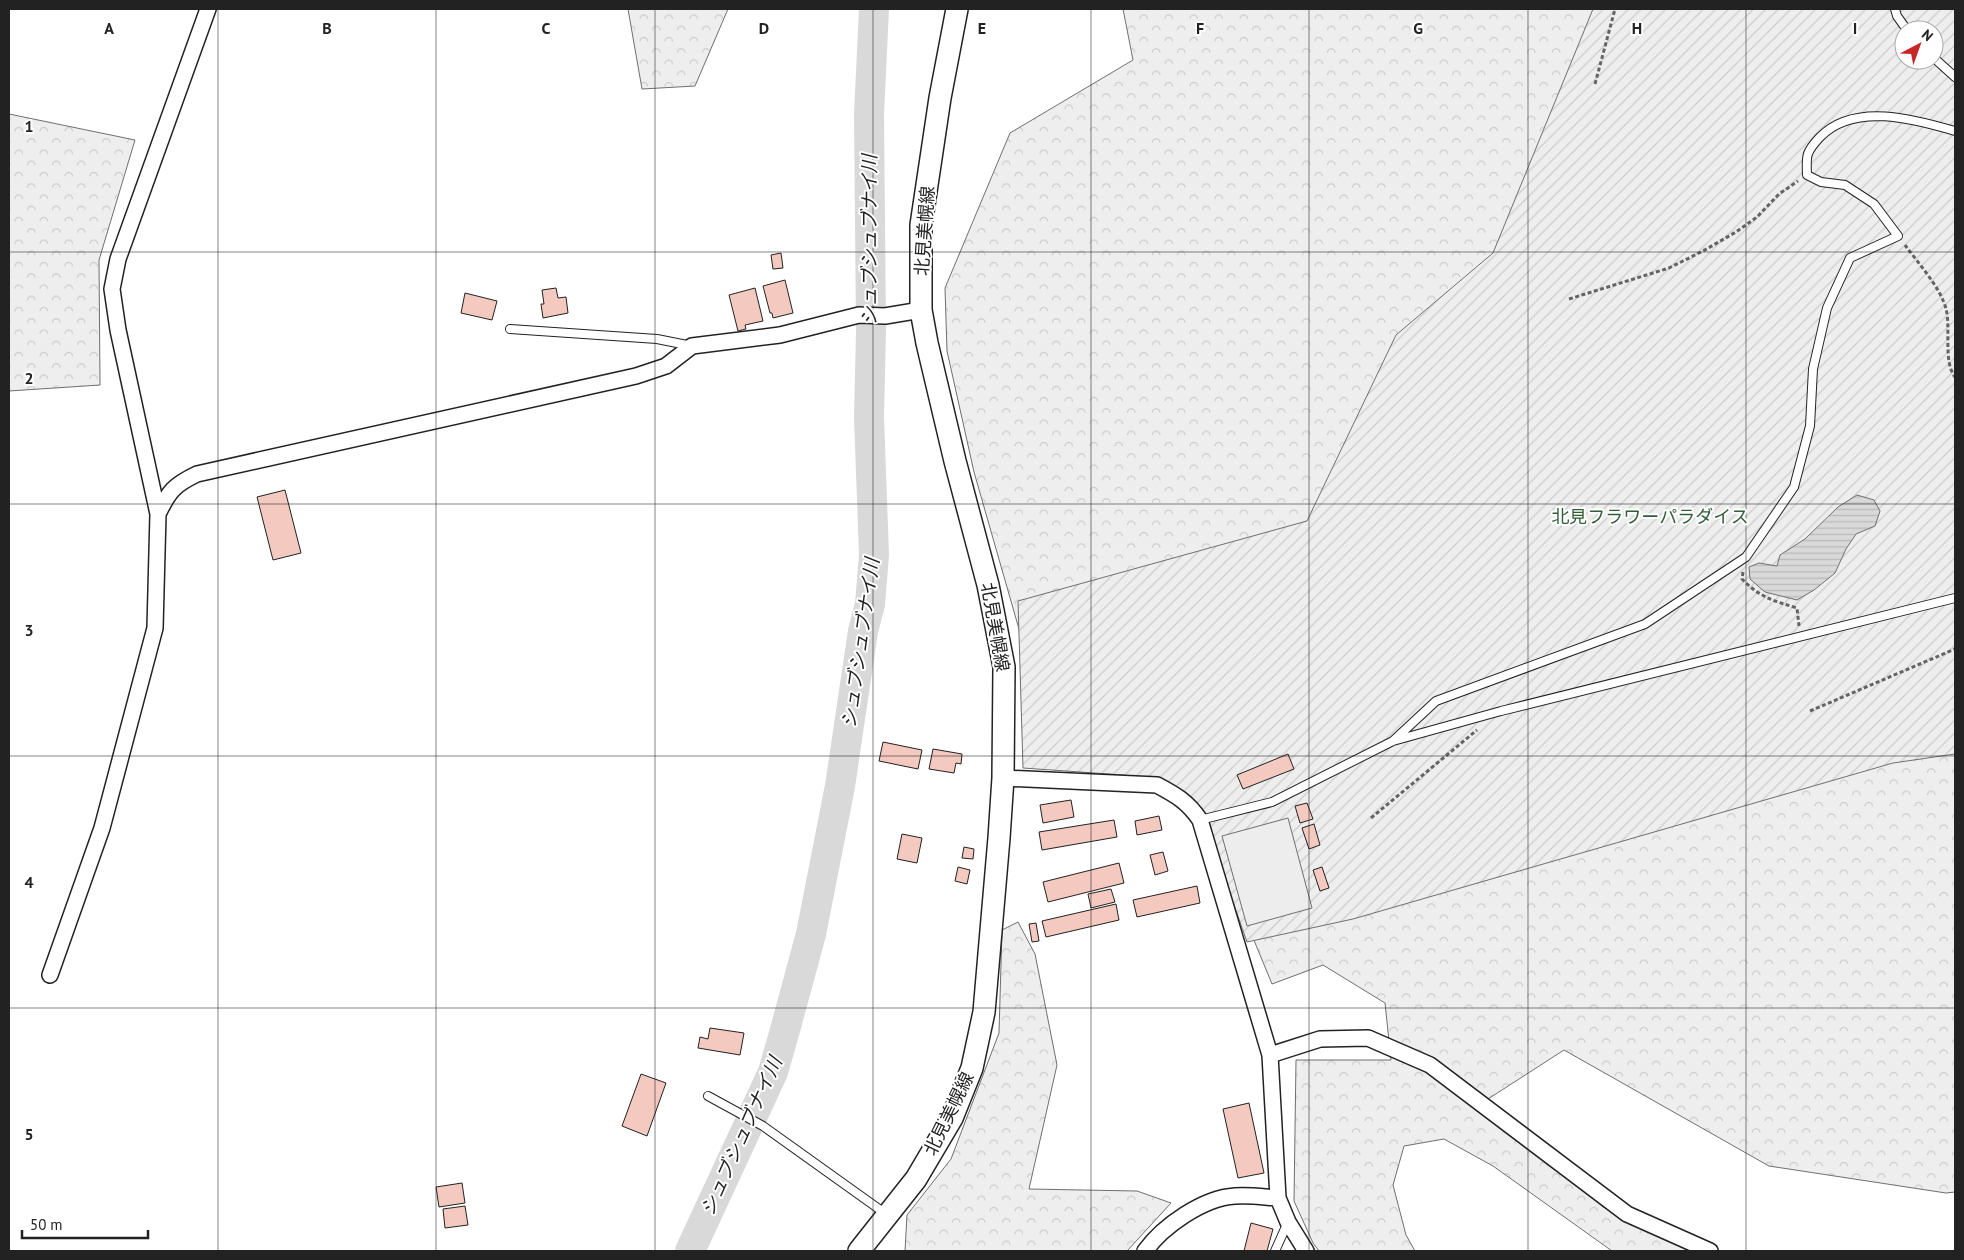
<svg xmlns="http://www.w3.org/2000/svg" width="1964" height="1260" viewBox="0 0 1964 1260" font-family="'PT Sans','Noto Sans JP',sans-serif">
<defs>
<pattern id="forest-crowns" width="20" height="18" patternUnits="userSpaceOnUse" patternTransform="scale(1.25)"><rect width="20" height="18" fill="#eee"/><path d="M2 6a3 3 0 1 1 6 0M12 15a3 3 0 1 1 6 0" fill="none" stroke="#ccc"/></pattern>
<pattern id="garden-furrows" width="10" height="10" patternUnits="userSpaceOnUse" patternTransform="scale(1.25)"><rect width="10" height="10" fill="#eee"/><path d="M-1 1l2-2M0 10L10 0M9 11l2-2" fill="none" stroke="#ccc"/></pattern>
<pattern id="water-rules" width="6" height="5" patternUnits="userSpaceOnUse" patternTransform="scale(1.25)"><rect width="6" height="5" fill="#d9d9d9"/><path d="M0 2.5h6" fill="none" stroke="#bababa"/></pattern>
</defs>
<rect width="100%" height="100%" fill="#fff"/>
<path fill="url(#forest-crowns)" stroke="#6f6f6f" d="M628,9h100l-33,77 -53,3z
M1123,9h585l-389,546 -292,102 -53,-185 -27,-121 -2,-63 65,-155 123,-73z
M9,114l126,26 -36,120 1,125 -91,6z
M1955,674v518l-9,1 -177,-27 -205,-116 -76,49 115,108 97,44h-88l-119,-85 -49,-27 -40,7 -11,39 13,50 9,16h-96l-6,-8 -19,-42 2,-141h95l-6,-57 -62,-38 -51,19 -21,-51z
M1018,922l17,32 22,111 -28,124 108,2 34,12 -44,48h-222l2,-36 44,-56 48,-126 3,-103z"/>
<path fill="url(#garden-furrows)" stroke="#6f6f6f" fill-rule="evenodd" d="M1593,9h362v745l-62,9 -540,156 -106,23 -48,-137 -36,-24 -40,-6 -100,-7 -5,-167 289,-80 89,-186 97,-82zM1904,30h30v30h-30z"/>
<path fill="#ededed" stroke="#6f6f6f" d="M1288,818l24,90 -65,18 -25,-90z"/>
<path fill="url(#water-rules)" stroke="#6f6f6f" d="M1857,495l17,5 6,11 -5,15 -19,8 -10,15 -11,24 -21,17 -17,10 -32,-8 -15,-13 -1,-12 10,-4 18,3 3,-11 25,-16 33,-32z"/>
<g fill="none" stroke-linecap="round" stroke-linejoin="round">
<path stroke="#d9d9d9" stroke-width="30" d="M690,1251l83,-179 12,-42 26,-96 29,-148 23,-155 7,-27 4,-49 -5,-138 2,-86 -2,-217 5,-105"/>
</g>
<path fill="#f3c9c0" stroke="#222" d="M781,253l2,15 -10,1 -2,-14z
M785,280l8,33 -20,5 -1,-5h-2l-7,-27z
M556,288l2,10 8,-1 2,16 -25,5 -2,-14h3l-2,-14z
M755,288l8,33 -18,4 1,4 -8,2 -9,-36z
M465,293l32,8 -5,19 -31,-7z
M285,490l16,63 -28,7 -16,-63z
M883,742l39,8 -4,19 -39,-8z
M933,749l29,5 -1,10 -5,-1 -2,10 -25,-4z
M1288,754l6,15 -51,20 -6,-14z
M1071,800l3,17 -31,6 -3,-18z
M1307,803l6,16 -13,4 -5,-17z
M1159,816l3,14 -25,5 -2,-14z
M1114,820l3,17 -75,13 -3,-18z
M1314,824l6,21 -11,4 -7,-21z
M902,834l20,4 -5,25 -20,-4z
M964,847l10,2 -1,10 -11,-1z
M1163,852l5,19 -13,4 -5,-20z
M1119,863l5,20 -76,19 -5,-20z
M958,867l12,3 -3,14 -12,-3z
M1322,867l7,21 -9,3 -7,-21z
M1197,886l3,17 -63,14 -4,-17z
M1111,889l4,13 -24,6 -3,-14z
M1116,904l3,16 -73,17 -4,-16z
M1036,923l3,18 -7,1 -3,-18z
M710,1028l34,5 -4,22 -42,-7 2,-11 8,2z
M641,1074l25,9 -19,53 -25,-10z
M1249,1103l15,70 -26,5 -15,-69z
M462,1183l3,20 -26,4 -3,-20z
M465,1206l3,19 -23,3 -2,-19z
M1251,1223l22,6 -6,22h-23z"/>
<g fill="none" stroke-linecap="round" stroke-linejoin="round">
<defs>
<path id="lane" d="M1895,9l2,7 10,14
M1934,58l21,19
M510,329l147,10 35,7
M1393,741l43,-40 209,-77 101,-67 48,-70 16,-61 3,-57 14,-61 23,-50 48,-22 -24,-32 -29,-19 -24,-3 -14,-7c-1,-20 -1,-23 13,-38 34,-35 94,-18 135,-6
M1200,820l72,-18 121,-61 108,-30 454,-113
M708,1096l55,30 123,88
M1275,1251l13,-29"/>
<path id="street" d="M158,514c11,-23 16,-29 39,-40l439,-98 30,-10 26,-20 88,-11 79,-20 26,1 36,-6
M1003,778l154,7c19,10 31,17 43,35l70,235 8,143 10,24 18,29
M50,975l52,-147 53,-200 3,-114 -40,-184 -6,-41 6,-30 90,-250
M1270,1055l50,-16 48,-1 62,27 197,149 83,37
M1145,1251c18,-25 58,-53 90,-55 14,-1 29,1 43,2"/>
<path id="secondary" d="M859,1251l57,-72 36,-61 20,-50 12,-56 15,-174 4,-60 1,-111 -16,-82 -33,-124 -28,-118 -6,-33v-85l19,-127 17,-89"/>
</defs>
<use href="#lane" stroke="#222" stroke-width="10"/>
<use href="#street" stroke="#222" stroke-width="18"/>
<use href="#secondary" stroke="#222" stroke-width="24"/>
<path stroke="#646464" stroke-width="3" stroke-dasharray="4 2.5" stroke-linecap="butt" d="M1595,84l20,-75
M1905,245c13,18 36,43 41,64 5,19 -3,53 9,68
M1569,299l100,-31 34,-17 33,-19 21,-15 22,-23 19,-13
M1743,572l-1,7c17,18 32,22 55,29l2,18
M1810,711l145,-62
M1371,818l106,-88"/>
<use href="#lane" stroke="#fff" stroke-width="8"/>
<use href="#street" stroke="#fff" stroke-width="15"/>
<use href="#secondary" stroke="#fff" stroke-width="21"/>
</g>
<path fill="none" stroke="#222" stroke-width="1" stroke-opacity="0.55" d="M218,9v1242M436,9v1242M655,9v1242M873,9v1242M1091,9v1242M1309,9v1242M1528,9v1242M1746,9v1242M9,252h1946M9,504h1946M9,756h1946M9,1008h1946"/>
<g text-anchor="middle" stroke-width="4" stroke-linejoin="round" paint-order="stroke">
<g font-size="18" fill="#222" stroke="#fff">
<text transform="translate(925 231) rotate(-86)" y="6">北見美幌線</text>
<text transform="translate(995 627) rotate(80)" y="6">北見美幌線</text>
<text transform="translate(949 1114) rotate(-64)" y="6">北見美幌線</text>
</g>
<g font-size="18" fill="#2f5e38" stroke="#fff">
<text x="1650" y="523">北見フラワーパラダイス</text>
</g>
<g font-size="19" font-style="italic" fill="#222" stroke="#fff">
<text transform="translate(869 240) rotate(-90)" y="7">シュブシュブナイ川</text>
<text transform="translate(860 643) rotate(-82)" y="7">シュブシュブナイ川</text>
<text transform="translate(741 1136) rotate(-66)" y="7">シュブシュブナイ川</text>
</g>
</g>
<g font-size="16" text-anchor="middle" font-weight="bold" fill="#222" stroke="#fff" stroke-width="4" stroke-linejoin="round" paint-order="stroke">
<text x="109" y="34">A</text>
<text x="327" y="34">B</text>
<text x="546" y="34">C</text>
<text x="764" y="34">D</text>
<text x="982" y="34">E</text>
<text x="1200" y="34">F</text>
<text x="1418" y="34">G</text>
<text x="1637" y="34">H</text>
<text x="1855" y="34">I</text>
<text x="29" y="132">1</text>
<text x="29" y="384">2</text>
<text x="29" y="636">3</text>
<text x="29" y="888">4</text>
<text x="29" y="1140">5</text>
</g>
<rect width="1964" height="1260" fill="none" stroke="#222222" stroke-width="20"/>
<g transform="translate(1919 45) rotate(41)"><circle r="24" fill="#ffffff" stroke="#a7a7a7"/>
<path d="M0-4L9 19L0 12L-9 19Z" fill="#c62828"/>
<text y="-8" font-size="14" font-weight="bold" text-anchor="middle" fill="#222222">N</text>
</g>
<path d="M22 1230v8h126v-8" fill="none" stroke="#222222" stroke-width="2.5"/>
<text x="30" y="1230" font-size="15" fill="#222222" stroke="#ffffff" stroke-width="4" paint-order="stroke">50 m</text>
</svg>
